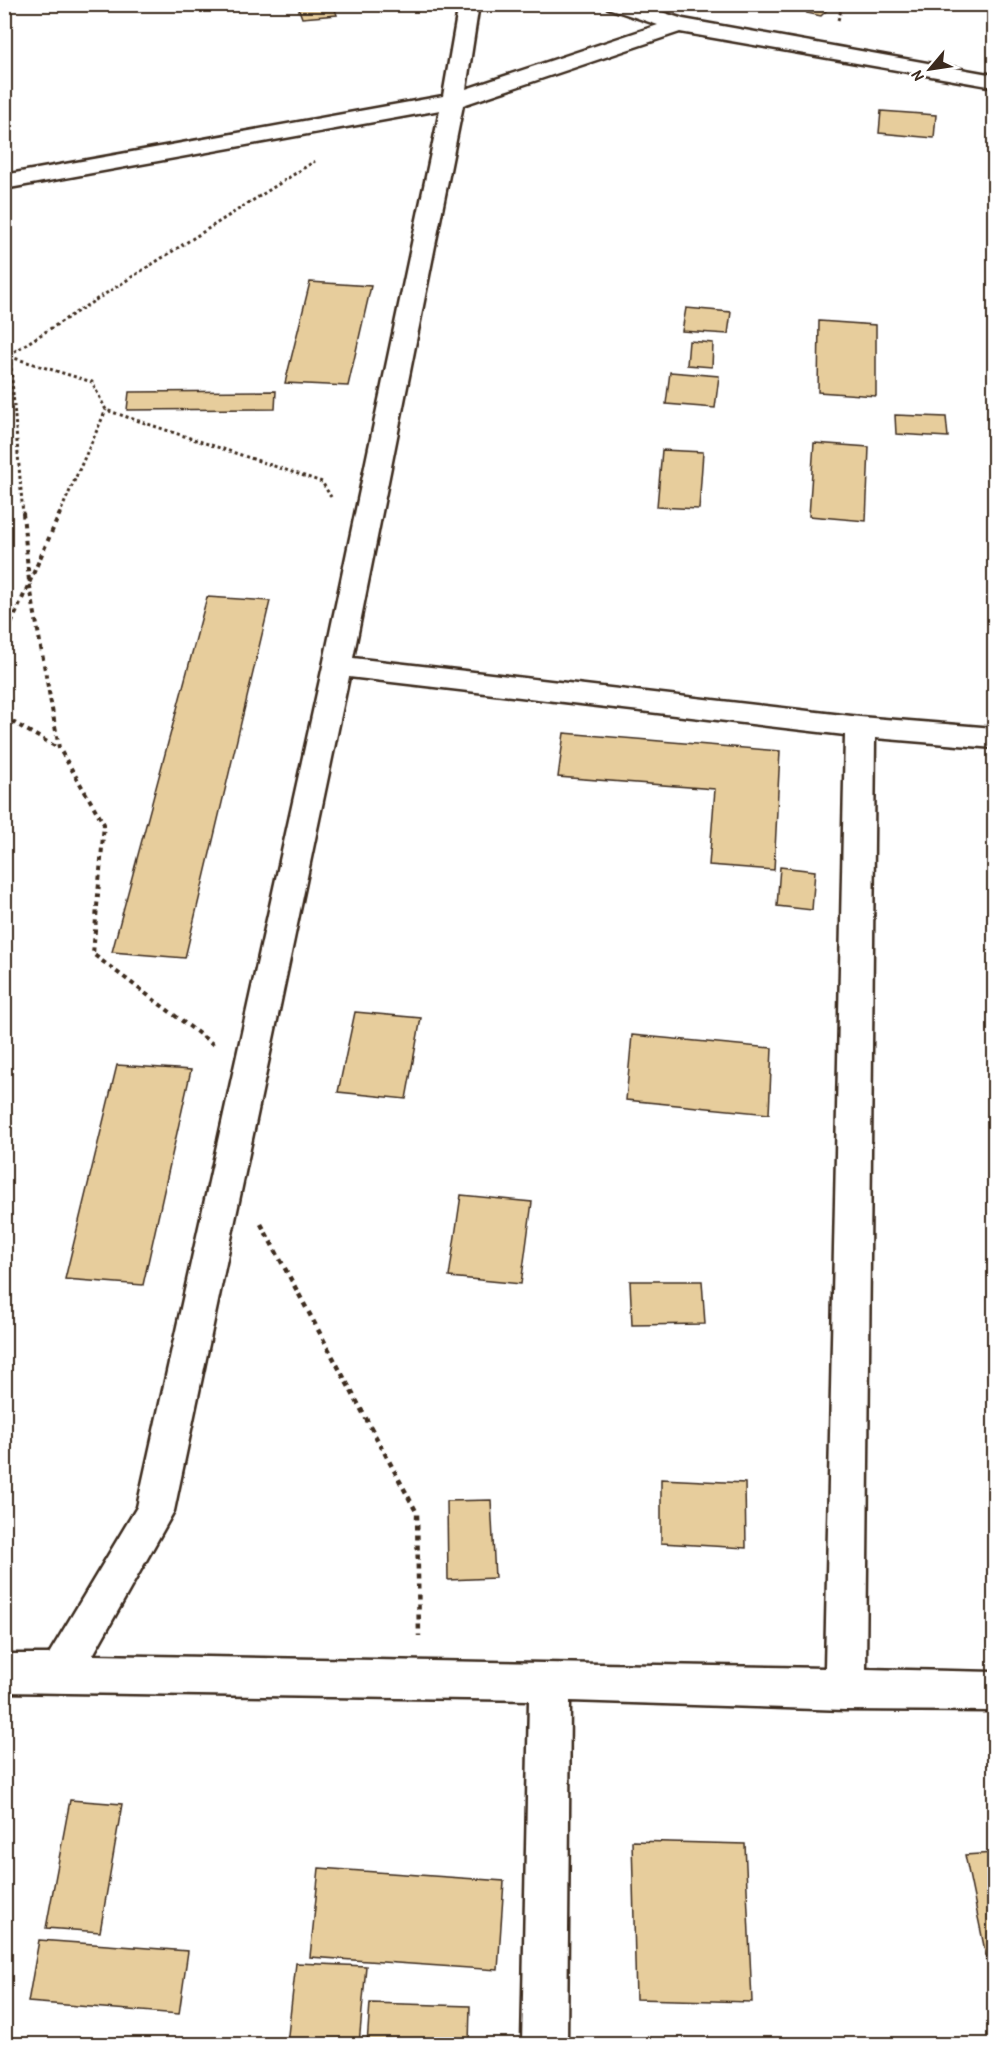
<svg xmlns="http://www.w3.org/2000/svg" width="999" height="2049" viewBox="0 0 999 2049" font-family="'Patrick Hand',sans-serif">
<rect width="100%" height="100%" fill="#fff"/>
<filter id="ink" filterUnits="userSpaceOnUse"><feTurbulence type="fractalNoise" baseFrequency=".0167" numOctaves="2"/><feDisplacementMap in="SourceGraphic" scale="12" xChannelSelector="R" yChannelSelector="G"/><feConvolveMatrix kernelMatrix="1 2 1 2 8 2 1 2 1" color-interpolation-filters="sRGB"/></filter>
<g filter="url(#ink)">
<path fill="#e7cd9c" stroke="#3b2a1e" stroke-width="1.5" d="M297,4h36l4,11 -35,3z
M815,4h1l13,4 -8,8 -14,-3z
M881,111l55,4 -2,23 -55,-5z
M310,282l61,4 -23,100 -63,-3z
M686,308l45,4 -3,22 -46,-3z
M819,321l57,4v71l-58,-4z
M689,341l24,2 -1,24 -25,-2z
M670,372l49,4 -4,32 -49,-4z
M276,391l-1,18 -148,1 2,-18z
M895,415l51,2 2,20 -52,-3z
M814,443l55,4 -3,74 -57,-5z
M662,450l41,2 -4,57 -42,-2z
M207,597l63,4 -85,357 -73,-6z
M564,733l216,18 -6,119 -65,-5 6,-76 -157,-12z
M780,867l35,4 -3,39 -35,-4z
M355,1012l66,6 -15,81 -68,-7z
M632,1035l140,13 -3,66 -143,-14z
M117,1065l74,5 -48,215 -78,-6z
M461,1195l71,7 -11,82 -72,-7z
M630,1281h72l3,43 -73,1z
M661,1479l84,4 1,65 -85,-5z
M491,1500l4,78 -47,2 -1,-79z
M70,1800l52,4 -22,128 -54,-4z
M632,1841l113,3 7,158 -116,-3z
M994,1853v141l-29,-139z
M319,1868l185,13 -6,89 -188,-13z
M39,1940l149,11 -9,63 -151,-12z
M296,1963l70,3 -7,78h-72z
M370,2003l100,3 -1,38h-102z"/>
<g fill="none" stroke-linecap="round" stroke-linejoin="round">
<defs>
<path id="street" d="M459,4h20l-13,85 192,-64 -50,-17 -3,-4h32l46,15 311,56v12l-314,-55 -217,73 -110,553 507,59 134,11v20l-119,-10 -9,931 128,3v39l-149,-1 -275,-9 -3,343h-45l7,-344 -525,-8v-38h45l88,-147 186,-841 117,-556 -436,79v-14l439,-79zM349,677l496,58 -20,933 -732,-13 81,-144z"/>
</defs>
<use href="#street" stroke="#3b2a1e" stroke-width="5"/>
<path stroke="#3b2a1e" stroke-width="3" stroke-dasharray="3 3" stroke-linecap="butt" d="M838,20l5,-16
M4,333l6,23 13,159
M4,355l88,27 14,28 216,72 9,15
M4,358l311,-197
M59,515l47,-105"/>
<path stroke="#3b2a1e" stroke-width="4" stroke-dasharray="4.5 4.5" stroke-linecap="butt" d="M23,513l6,68 30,167 45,76 -11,130 121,91
M4,640l56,-127
M4,717l54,31"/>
<path stroke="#3b2a1e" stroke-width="4.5" stroke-dasharray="5 5" stroke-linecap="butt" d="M261,1224l156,289 2,123"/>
<use href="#street" fill="#fff" fill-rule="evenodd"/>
</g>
</g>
<rect width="999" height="2049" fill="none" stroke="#fff" stroke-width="24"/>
<rect x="12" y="12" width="975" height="2025" fill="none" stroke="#3b2a1e" stroke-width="2" filter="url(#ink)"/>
<g transform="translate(930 69) rotate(241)" stroke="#ffffff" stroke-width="4.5" paint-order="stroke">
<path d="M0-4.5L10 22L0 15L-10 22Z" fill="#3b2a1e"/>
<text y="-9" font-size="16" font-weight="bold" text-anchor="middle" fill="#3b2a1e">N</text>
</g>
</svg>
